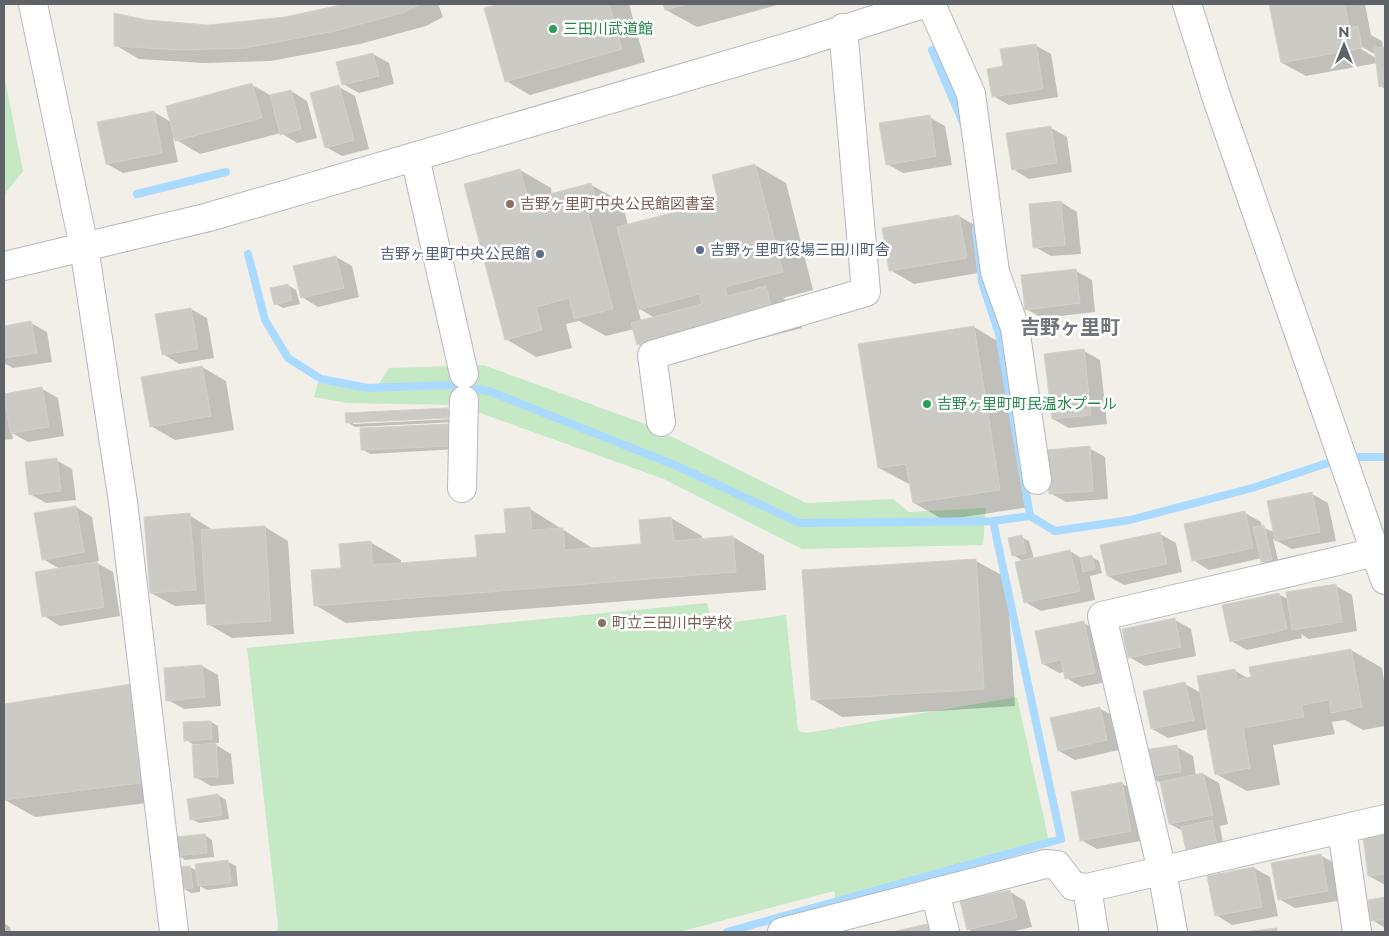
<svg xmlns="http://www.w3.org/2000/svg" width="1389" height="936" viewBox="0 0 1389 936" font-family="Montserrat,'Noto Sans JP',sans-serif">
<rect width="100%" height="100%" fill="#f1efe8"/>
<path fill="#c5e8c5" d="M156,4h84l-11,1z
M4,75l19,96 -19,24z
M483,365l165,60 158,78 87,-4 16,13 77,-4 -3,37 -181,4 -138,-70 -206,-74 -111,-2 -33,-6 4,-15 56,9 15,-23z
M707,603l6,22 73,-10 12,116 9,2 210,-36 32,144 -213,59 -2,-9 -155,41h-402l1,-7 -31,-277z"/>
<path fill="#0003" fill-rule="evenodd" d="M351,4h87l5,13 -17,9 -66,18 -89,17 -67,2 -65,-4 -24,-14 31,-24 62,5 77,-7z
M505,4h124l16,58 -115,33 -24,-14 -20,-72z
M665,4h116l-84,23 -31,-17z
M1271,4h94l6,31 11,6 1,8 2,-1v41l-5,-3 -3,-23 -71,13 -24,-13zM1357,44l19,11v3l-20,-12z
M1035,45l16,9 7,43 -49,8 -16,-9 11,-29z
M373,54l16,9 5,21 -35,9 -16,-9z
M252,85l20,11 19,-5 16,10 10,37 -20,5 -16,-10 -81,21 -27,-16 5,24 -55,11 -16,-9 47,-52 17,10z
M339,87l16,9 14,53 -27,7 -16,-9z
M929,117l16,9 7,39 -49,8 -16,-9z
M1051,128l16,9 5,35 -43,7 -16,-10z
M755,165l31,18 27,107 -30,8 13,8 6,22 -133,34 -31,-18 -4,-15 -28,7 -27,-15 -13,3 6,24 -36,9 -30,-18 14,-169 31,18 1,7 39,-10 31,17 6,23 92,-23zM638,308l17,10 -14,3z
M1061,202l16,10 4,42 -30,2 -16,-9z
M959,216l24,14 7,41 -76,13 -24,-14z
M336,257l16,9 7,31 -41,10 -16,-10z
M1076,271l16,9 3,32 -53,6 -16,-9z
M288,285l8,5 4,14 -17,4 -7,-4z
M191,309l16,9 7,40 -35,6 -16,-10z
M31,323l16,9 5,30 -39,6 -9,-5v-36z
M974,327l30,18 26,162 -86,13 -30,-17 -3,-18 -32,-17z
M1084,351l16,9 7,64 -38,4 -16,-9 -7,-64z
M202,367l24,14 8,49 -59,10 -24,-14z
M42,389l16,9 6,38 -36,6 -16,-9 1,6 -9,1v-39l2,2z
M447,410l8,4 1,8 -101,5 -8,-5v-8zM455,417v2l-102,5v-3z
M448,425l8,5 1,19 -87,5 -8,-5 -1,-20z
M1089,448l16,9 3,42 -42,3 -16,-9z
M56,460l16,9 4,31 -30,3 -16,-9z
M1312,494l16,9 8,38 -44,8 -19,-10 6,25 -9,2 -8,-5v-3l-53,12 -16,-10 52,-47 16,9 1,5 12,5z
M76,507l16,10 7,44 -4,1 18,10 7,44 -60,10 -16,-10 16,-47 -17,-10z
M530,509l64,40 49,-4 28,-27 31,18v4l31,-3 31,18 2,35 -420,33 -31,-18 27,-36 28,-27 31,18v4l77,-6 29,-24z
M189,515l24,15 52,-3 23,14 6,93 -62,4 -24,-14 -1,-20 -32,2 -24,-13z
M1160,534l16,9 6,29 -58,13 -16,-9z
M1021,537l8,4 5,18 36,-8 13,8 9,-2 7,4 3,12 -12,3 5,24 -54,11 -16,-9 -2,-41 -10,-6z
M976,561l31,17 8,128 -173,11 -30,-18z
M1336,586l16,9 5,36 -48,8 -8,-5 1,4 -55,12 -16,-9 47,-47 10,5z
M1175,620l16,9 5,27 -51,10 -16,-9z
M1084,623l16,9 11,49 -29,6 -16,-9 -2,-6 -5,1 -16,-9z
M1351,650l31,18 3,20v38l-22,4 -18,-10 -13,2 3,12 -62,11 7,40 -33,6 -31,-17 -8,-45 -40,9 -16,-9 33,-45 16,9 33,-23 15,9z
M202,666l16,9 3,31 -37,3 -16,-9 -3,-31z
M130,685l31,18 10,97 -136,17 -30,-17 -1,-95z
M1099,708l16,9 8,32 -48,11 -16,-9z
M211,722l7,4 1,17h-6l18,11 3,30 -23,2 -16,-9 1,-31 -10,-6z
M1177,747l16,9 3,20 7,-2 16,9 9,41 -8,2 4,22 -29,5 -8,-4 -4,-18 -13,-7 -9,-41 -12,-7z
M1121,783l16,9 9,48 -49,9 -16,-9z
M218,795l8,5 3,19 -30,4 -8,-4z
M205,835l7,5 2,17 -29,3 -7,-5z
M1385,835v50l-16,-9 -4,-38z
M1320,855l16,9 7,36 -48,8 -16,-9z
M228,862l8,4 2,20 -31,4 -7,-4v6l-9,1 -8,-5 7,-21 7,4z
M1254,868l16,9 8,39 -46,9 -16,-10 -8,-38z
M1009,891l16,10 7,26 -22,5h-36l-6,-3z
M1385,899v29l-13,-8 -3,-19z
M4,923l6,4 1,5h-7z
M927,925l12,7h-41z"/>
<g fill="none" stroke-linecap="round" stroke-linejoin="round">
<path stroke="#aadaff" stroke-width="8" d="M932,50l31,73
M137,194l89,-22
M976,229l6,53 17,52 31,182
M248,254l17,66 23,38 33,21 47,9 80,-3 41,6 188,75 123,57 193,-2 37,-5 25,15 75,-11 122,-32 94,-31h39
M727,932l334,-93 -68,-318"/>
</g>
<path fill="#cccac5" stroke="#d6d1c6" d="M345,4h75l-18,9 -67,18 -89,17 -66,2 -66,-4v-33l33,7 61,5 77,-8z
M500,4h109l13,45 -117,33 -21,-74z
M663,4h26l-24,6z
M1269,4h76l4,24 9,-2 4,22 -81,15z
M1036,44l7,45 -51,8 -5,-28 16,-3 -3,-17z
M1385,47v39l-6,1 -5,-39z
M373,53l6,23 -37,9 -6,-23z
M252,83l10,35 -87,23 -9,-35z
M339,85l15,55 -29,8 -15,-55z
M291,90l10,39 -21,6 -10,-40z
M154,111l8,42 -56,11 -9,-42z
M930,115l6,41 -50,9 -7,-42z
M1051,126l6,37 -45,7 -6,-37z
M755,164l28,108 -58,15 2,9 39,-10 6,25 -135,34 -6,-22 71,-19 -3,-10 -61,16 -21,-83 101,-26 -6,-26z
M520,169l8,31 63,-17 7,24 -11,3 26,99 -39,10 -5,-21 -33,9 6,23 -37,10 -41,-156z
M1061,201l4,44 -32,3 -4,-44z
M959,215l8,43 -78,13 -7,-43z
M336,256l8,32 -43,10 -8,-32z
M1076,269l4,34 -55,7 -4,-35z
M288,284l4,16 -18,5 -4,-17z
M191,308l7,41 -36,6 -7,-41z
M31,321l6,32 -33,5v-32z
M974,326l26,164 -87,13 -7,-39 -28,4 -20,-124z
M1084,349l7,66 -39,4 -8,-65z
M202,366l9,50 -61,11 -9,-50z
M42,387l7,40 -39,6 -6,-39z
M448,408v10l-102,5 -1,-10z
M448,424l2,22 -89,4 -1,-22z
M1090,446l3,45 -44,3 -3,-44z
M57,458l4,33 -32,4 -4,-33z
M1312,492l8,40 -45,9 -8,-40z
M76,506l8,46 -42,8 -8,-47z
M530,507l2,23 31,-2 2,22 76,-6 -2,-24 32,-3 3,24 59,-5 3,36 -422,34 -3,-36 30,-2 -2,-24 32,-3 2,24 104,-8 -2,-22 31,-2 -2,-24z
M1245,511l8,37 -61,13 -8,-37z
M190,513l6,77 -46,3 -6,-76z
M1264,525l8,35 -11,2 -8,-35z
M265,526l6,95 -64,4 -6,-95z
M1160,532l7,32 -60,12 -7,-31z
M1022,535l4,18 -14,3 -4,-18z
M1070,550l10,41 -56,12 -9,-41z
M1092,555l3,14 -12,3 -3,-14z
M976,559l8,130 -173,11 -9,-130z
M97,562l7,45 -62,10 -7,-45z
M1336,584l6,38 -50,8 -6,-38z
M1279,593l8,36 -57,13 -8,-37z
M1175,618l6,29 -53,11 -6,-29z
M1084,621l11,52 -30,6 -4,-19 -19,4 -7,-33z
M1351,649l11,58 -31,6 -2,-13 -27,5 2,12 -61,11 7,40 -35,7 -18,-99 38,-7 2,11 14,-3 -2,-10z
M202,665l3,32 -39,4 -2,-33z
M1185,682l9,38 -43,9 -8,-38z
M131,684l9,99 -136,17v-96z
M1100,707l7,33 -49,11 -8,-33z
M211,721l1,18 -28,2 -1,-19z
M216,743l2,33 -24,2 -2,-33z
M1177,745l4,27 -33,5 -4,-27z
M1203,773l10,42 -44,9 -9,-42z
M1122,782l9,49 -51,10 -9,-49z
M218,794l4,21 -32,5 -3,-21z
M1212,820l5,24 -31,6 -5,-23z
M205,834l2,19 -31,3 -1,-19z
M1385,834v40l-17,2 -5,-39z
M1321,854l7,37 -50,9 -7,-37z
M228,860l3,23 -33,3 -3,-22z
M190,866l3,22 -11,1 -3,-22z
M1254,867l8,40 -47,9 -8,-40z
M1010,890l7,28 -50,12 -7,-29z
M1385,897v22l-14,2 -3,-21z
M927,924l2,8h-37z
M1277,928v4h-32z"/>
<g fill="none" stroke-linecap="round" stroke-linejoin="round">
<defs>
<path id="minor" d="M33,4l51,243 39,255 51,430
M931,4l40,90 24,178 20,56 22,152
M1187,4l29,92 169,484
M415,157l49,217
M4,266l205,-49 586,-172 128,-41
M661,422l-9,-67 214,-63 -23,-264
M462,488l2,-88
M1342,829l15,103
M1087,888l7,44
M935,892l10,40
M782,932l263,-68 12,1 16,21 14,2 298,-69
M1173,932l-11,-61 -60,-255 274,-64"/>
</defs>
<use href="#minor" stroke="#b5b8bc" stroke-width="30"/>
<use href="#minor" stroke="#fff" stroke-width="28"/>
</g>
<g fill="#2e9e5b" stroke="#fff" stroke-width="2">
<circle cx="553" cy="29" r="5"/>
<circle cx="927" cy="404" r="5"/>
</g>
<g fill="#8d6e63" stroke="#fff" stroke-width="2">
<circle cx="510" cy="204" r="5"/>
<circle cx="602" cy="623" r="5"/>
</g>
<g fill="#5c6f8a" stroke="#fff" stroke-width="2">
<circle cx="700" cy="250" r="5"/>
<circle cx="540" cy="254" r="5"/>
</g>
<g text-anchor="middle" stroke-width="5" stroke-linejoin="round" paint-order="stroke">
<g font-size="15" fill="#27864d" stroke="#fff" text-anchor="start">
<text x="563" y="34">三田川武道館</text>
<text x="937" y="409">吉野ヶ里町町民温水プール</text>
</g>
<g font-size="15" fill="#785e54" stroke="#fff" text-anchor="start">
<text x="520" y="209">吉野ヶ里町中央公民館図書室</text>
<text x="612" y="628">町立三田川中学校</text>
</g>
<g font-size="15" fill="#4e5e75" stroke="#fff" text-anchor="start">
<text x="710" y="255">吉野ヶ里町役場三田川町舎</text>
<text x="530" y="259" text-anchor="end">吉野ヶ里町中央公民館</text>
</g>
<g font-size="20" font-weight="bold" fill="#70757a" stroke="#fff">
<text x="1070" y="334">吉野ヶ里町</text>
</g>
</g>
<rect width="1389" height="936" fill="none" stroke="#5f6368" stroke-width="10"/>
<g transform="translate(1344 45)" stroke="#ffffff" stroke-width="4" paint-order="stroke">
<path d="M0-4L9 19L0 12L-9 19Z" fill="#5f6368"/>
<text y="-8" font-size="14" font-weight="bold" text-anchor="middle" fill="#5f6368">N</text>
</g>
</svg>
